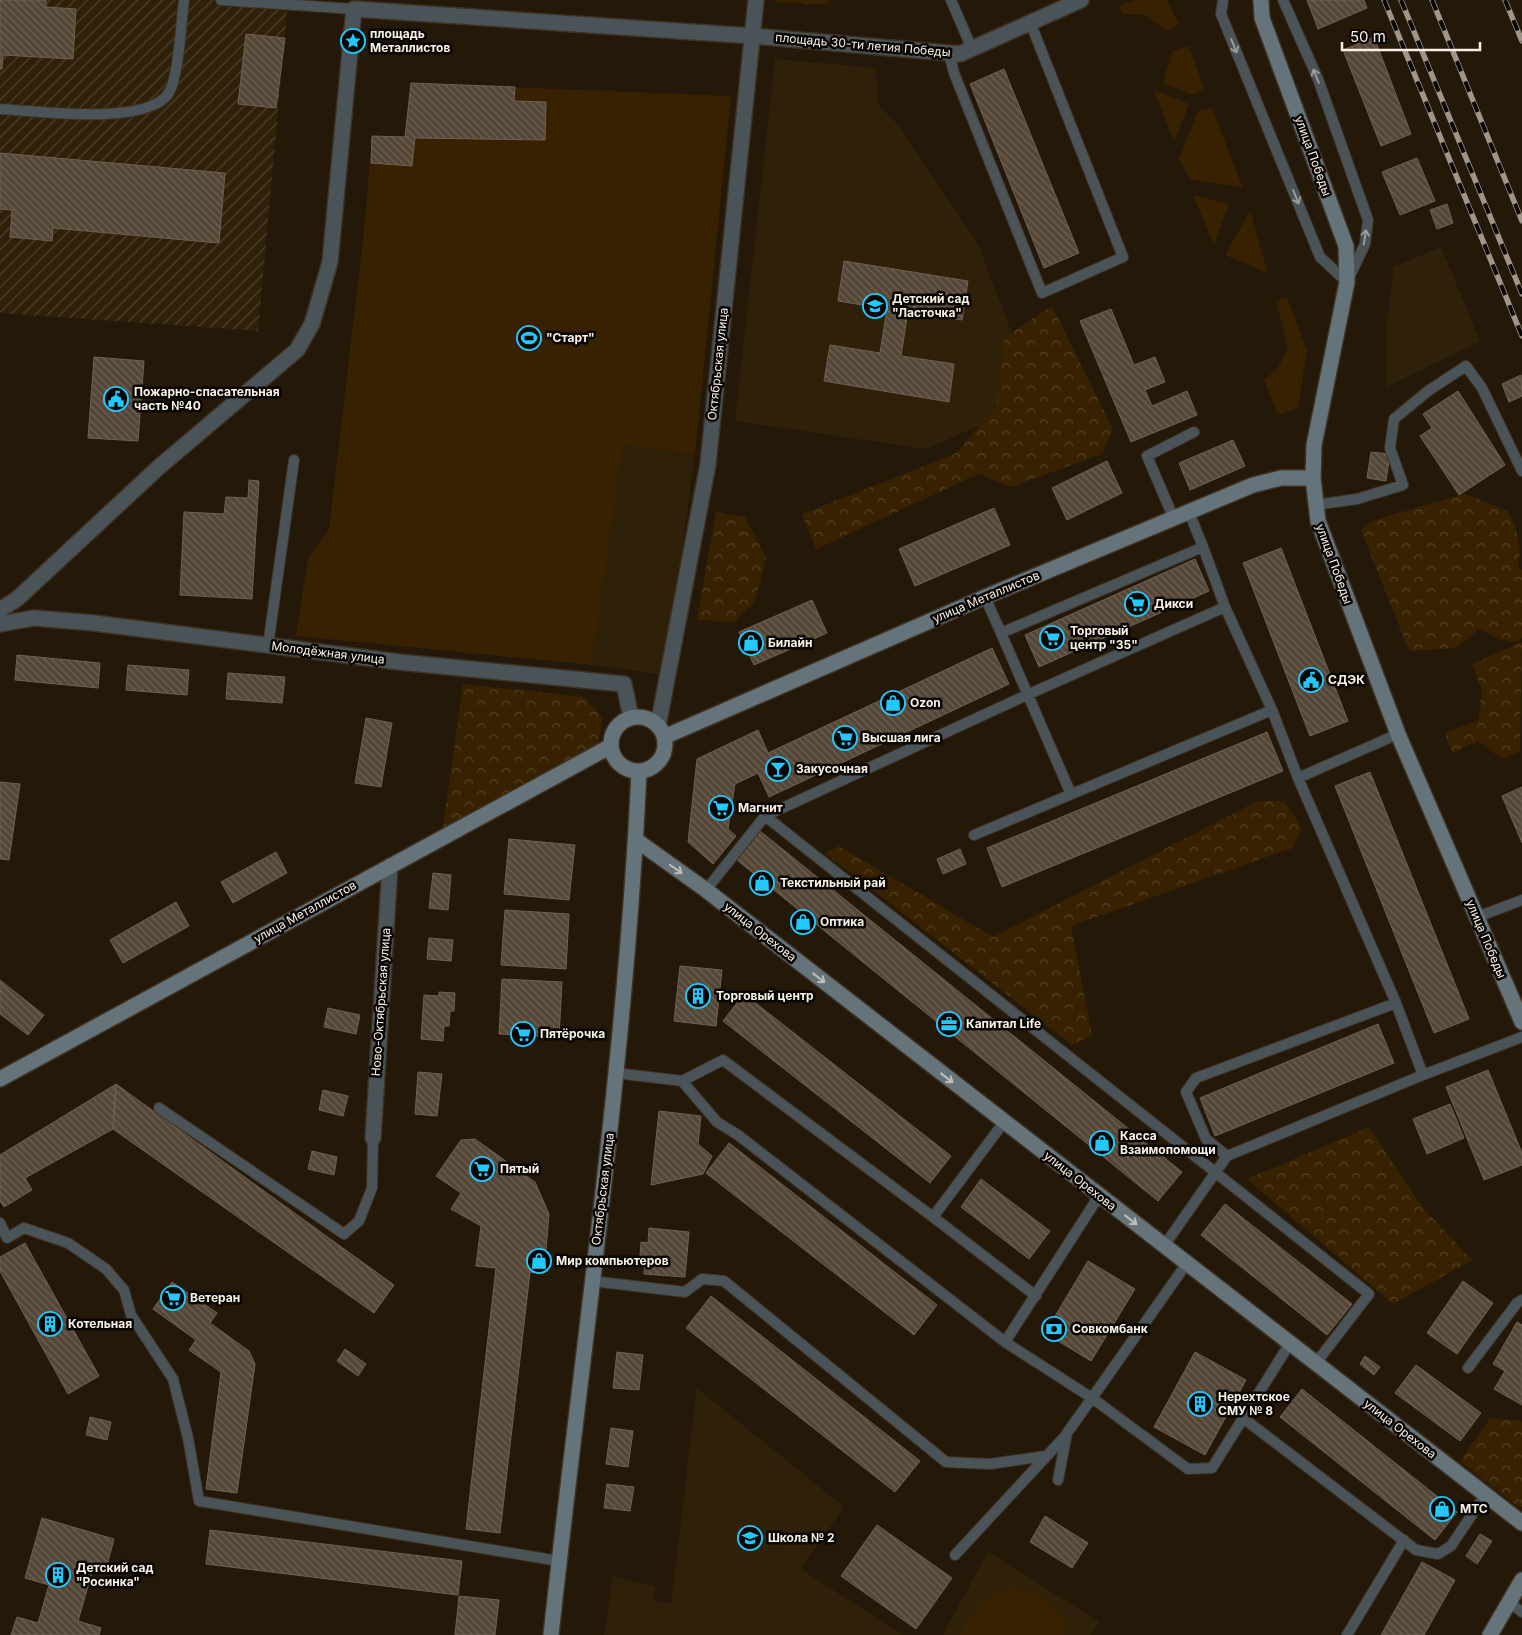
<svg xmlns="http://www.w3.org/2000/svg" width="1522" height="1635" viewBox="0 0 1522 1635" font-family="Inter,sans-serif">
<defs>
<pattern id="industrial-furrows" width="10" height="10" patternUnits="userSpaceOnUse" patternTransform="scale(1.25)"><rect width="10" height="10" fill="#2f200a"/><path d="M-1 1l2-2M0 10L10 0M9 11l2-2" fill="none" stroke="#4e412e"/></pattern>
<pattern id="forest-crowns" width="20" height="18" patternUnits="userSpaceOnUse" patternTransform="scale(1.25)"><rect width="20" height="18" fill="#372100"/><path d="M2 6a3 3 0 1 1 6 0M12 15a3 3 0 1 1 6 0" fill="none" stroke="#554225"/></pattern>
<pattern id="building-back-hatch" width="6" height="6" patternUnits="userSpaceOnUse" patternTransform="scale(1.25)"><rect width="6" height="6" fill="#554737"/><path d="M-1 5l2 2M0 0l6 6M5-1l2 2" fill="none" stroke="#6e6254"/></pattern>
</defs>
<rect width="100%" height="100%" fill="#241809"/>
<path fill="#2f200a" d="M775,59l100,9 4,38 20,20 79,118 47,124 -26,60 -21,-2 -52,23 -191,-28z
M1441,247l39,94 -93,46 -1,-59 8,-61z
M623,445l72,10 -30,220 -73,-10z
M697,1388l147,119 -43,62 101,66h-298l9,-59 42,11 -1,14 17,2z
M988,1551l111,71 -8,13h-148z"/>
<path fill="url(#industrial-furrows)" d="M0,0h288l-30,331 -258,-18z"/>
<path fill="#372100" d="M1135,0h32l12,24 -12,7 -24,-17h-21l-3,-9z
M1189,46l15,43 -11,6 -30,-12 9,-32z
M411,83l320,13 -36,359 -72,-10 -31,220 -296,-29 12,-78 21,-29 35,-298 8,-95 33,1z
M1154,90l35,14 -15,38z
M1212,108l31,80 -53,-9 -11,-20 19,-48z
M1193,195l36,9 -15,41z
M1250,211l18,62 -43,-18z
M1287,297l20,54 -9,57 -20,7 -14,-35 13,-11 11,-20 -12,-48z
M1010,1586l34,11 24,25 -3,13h-106l20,-32z"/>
<path fill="url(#forest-crowns)" d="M777,0h52l-1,4 -52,-1z
M1052,306l61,123 -11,25 -91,33 -32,-13 -163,75 -14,-35 153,-60 41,-47 9,-70z
M1465,494l43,17c10,20 14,34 10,55l4,4v68l-7,4 -14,-2 -22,-11 -23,19 -47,3 -48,-121 10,-9z
M716,512l29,5 21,41 -11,43 -21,21 -37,-2z
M1522,642l-2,110 -19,6 -23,-17 -26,12 -7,-20 33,-12 4,-31 -10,-26z
M463,684l121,13 19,21 -6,31 -155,85z
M1258,801h26l18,27 -10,20 -221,78 21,109 -20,10 -247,-192 14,-7 154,91z
M1369,1127l54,81 49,52 -79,44 -146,-125z
M1490,1418l32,3v86h-4l-58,-46z"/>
<path fill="url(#building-back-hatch)" stroke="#6f6150" d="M0,0h46v7l30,2 -3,50 -70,-4 -1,14h-2z
M1307,0h57l3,8 -49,21z
M246,34l39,4 -9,70 -38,-4z
M1374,37l37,97 -30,12 -38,-96z
M1004,69l75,184 -35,15 -74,-184z
M411,83l104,4 -1,14 32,1 -1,38 -130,-2 -3,28 -41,-3 1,-27 33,1z
M0,153l225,20 -6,70 -166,-15 -1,13 -42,-4 2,-27 -12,-1z
M1417,158l18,43 -35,14 -18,-43z
M1447,204l6,19 -16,6 -7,-19z
M844,261l124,20 -6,39 -54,-9 -7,45 53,8 -5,38 -125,-21 6,-36 50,8 7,-44 -49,-8z
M1111,309l23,56 21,-8 10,25 -20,8 7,16 35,-15 10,24 -66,27 -51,-121z
M94,357l50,4 -6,80 -50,-3z
M1521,375l1,21 -13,6 -7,-18z
M1458,391l47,74 -46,30 -39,-59 12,-8 -9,-14z
M1233,440l12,26 -55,24 -11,-27z
M1371,452l19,2 -4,27 -19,-3z
M1107,461l15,32 -55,27 -15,-32z
M249,480l10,1 -7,118 -72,-4 4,-83 40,2 2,-17 22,1z
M994,508l16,37 -95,41 -16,-37z
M1281,548l67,173 -38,15 -67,-173z
M1195,559l14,32 -170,76 -14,-32z
M812,600l15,33 -73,32 -15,-33z
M992,648l17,36 -240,113 -11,-24 -23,11 -7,45 8,7 -23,28 -25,-22 9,-83 61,-29 10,23z
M17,655l83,8 -2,25 -83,-8z
M128,665l61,5 -2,25 -61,-5z
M228,673l57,4 -3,26 -56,-4z
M366,718l26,5 -11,64 -26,-4z
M1267,732l16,39 -281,116 -15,-39z
M1370,772l99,247 -35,14 -99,-247z
M0,782l20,2 -11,76 -9,-1z
M1522,787v56l-20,-47z
M760,831l422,341 -24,29 -421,-341z
M509,839l66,6 -6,55 -65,-6z
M960,849l6,15 -23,10 -6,-15z
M276,852l11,21 -54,30 -12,-21z
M433,873l18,2 -3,35 -19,-2z
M176,902l13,24 -66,37 -13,-23z
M505,910l64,4 -3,55 -65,-4z
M429,938l24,2 -2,21 -24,-2z
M680,966l42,4 -6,56 -42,-5z
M502,979l60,3 -3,55 -60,-3z
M0,980l44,35 -16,20 -28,-21z
M439,992l16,1 -1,18h-4l-1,15h-5l-1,15 -22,-2 3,-44 15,1z
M744,994l207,162 -21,27 -207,-162z
M328,1008l32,7 -4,19 -32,-7z
M1378,1024l16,39 -179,73 -15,-38z
M1488,1070l34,83v12l-38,15 -38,-93z
M418,1072l24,2 -5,42 -22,-2z
M116,1084l278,201 -20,28 -261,-184z
M116,1084l-3,45 -88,49 7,12 -28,17 -4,-6v-46z
M323,1090l25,6 -5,20 -24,-6z
M1450,1104l14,34 -37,16 -14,-35z
M659,1111l42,5 -3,28 14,12 -9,18 -52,11z
M475,1139l60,43 14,32 -5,59 -14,-1 -30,261 -34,-4 30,-261 -20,-2 5,-40 -30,-17 10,-16 -25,-17 25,-36z
M729,1143l208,162 -23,30 -208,-162z
M312,1151l25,6 -3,18 -26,-6z
M981,1179l69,52 -21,28 -68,-52z
M1225,1204l127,100 -25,31 -126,-100z
M649,1228l40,4 -4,45 -41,-3 1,-17 -5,-1 1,-14 7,1z
M25,1243l74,133 -31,18 -68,-123v-14z
M1088,1261l47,28 -44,72 -46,-28z
M1463,1281l30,22 -36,51 -30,-21z
M172,1282l45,31 -7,10 39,28 6,13 -18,129 -31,-4 15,-117 -32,-22 7,-10 -43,-31z
M711,1296l209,165 -25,31 -209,-164z
M1517,1322l5,3v80l-28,-16 11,-18 -12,-7z
M345,1349l21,15 -8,12 -21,-15z
M617,1352l26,3 -4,35 -26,-2z
M1195,1352l51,28 -41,75 -51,-28z
M1365,1356l15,11 -6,8 -14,-11z
M1416,1365l65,48 -21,28 -65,-48z
M1302,1389l155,123 -22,28 -155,-123z
M90,1417l21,5 -4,18 -21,-5z
M611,1428l22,3 -5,36 -22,-3z
M607,1484l27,3 -4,24 -26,-3z
M1045,1516l43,27 -16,25 -42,-26z
M42,1518l72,21 -9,34 -12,-4 -15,52 23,7 -2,7h-88l6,-18 21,6 11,-38 -24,-7z
M877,1525l75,53 -36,51 -75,-53z
M210,1530l252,31 -4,34 -252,-31z
M1480,1534l12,7 -15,23 -11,-8z
M1422,1562l33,18 -31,55h-43z
M459,1596l40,4 -4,35h-40z"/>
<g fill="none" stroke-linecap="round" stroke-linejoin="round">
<defs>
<path id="lane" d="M221,0l133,9
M951,0l21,49
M1223,0l-2,14 99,243 27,25 18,-38 3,-24 -50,-141 -35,-79
M949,53l5,20 88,220 81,-36 -93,-235
M0,109c36,2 146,17 168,-15 11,-16 13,-72 16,-94
M1315,505l42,-6 46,-14 -13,-37 4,-29 34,-28 38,-25 16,22 40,83
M1174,519l-27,-63 47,-24
M1203,547l22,60 47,103 26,68 98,225 27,72 99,-38
M985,597l16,36 202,-86 -14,-35
M1225,607l-196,87 -264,122 604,478 -53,69
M1001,633l70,161
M268,646l26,-186
M1298,778l100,-44
M974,835l298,-125
M706,890l59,-74
M1477,917l45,-17
M616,1073l66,8 41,-21 210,157
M682,1081l35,41 21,13 267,207
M159,1108l185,126 15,-13 13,-33 1,-50
M1004,1122l-71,95 103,79
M1227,1156l196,-81
M1099,1196l-94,146 87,56 95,-135
M0,1223l7,15 17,-10 44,15 38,26 18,21 7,25 42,64 15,59 11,63 360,60
M1164,1246l63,-90 -21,-17 -20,-47 10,-14 200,-75
M592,1281l93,11 17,-13 22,2 222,181 44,2 55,-8
M1468,1368l49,-65 5,-3
M1243,1418l173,132 22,4 13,-8 34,-51
M1058,1480l9,-47 25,-35 96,71 24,-1 78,-125
M955,1555l112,-121
M1509,1602l13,10
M1347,1635l57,-95"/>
<path id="street" d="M0,610l17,-11 142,-132 138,-117 15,-26 18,-62 24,-253 399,27 207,18 121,-54
M0,624l34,-6 60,5 305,39 225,22 7,34
M658,726l50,-262 48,-464
M373,1138l17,-272"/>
<path id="secondary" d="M1261,0l1,18 84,228 1,36 -33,163 -1,33 5,43 80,213 124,288
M611 744a27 27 0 1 1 54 0a27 27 0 1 1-54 0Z
M664,737l321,-140 268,-112 28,-7h32
M636,840l70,50 816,633
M0,1079l611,-333
M551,1635c31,-288 75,-575 88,-864
M1490,1635l32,-55"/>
</defs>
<use href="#lane" stroke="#3e3224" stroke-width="12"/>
<use href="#street" stroke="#3e3224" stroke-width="18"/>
<use href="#secondary" stroke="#3e3224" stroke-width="18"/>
<use href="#lane" stroke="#4a5458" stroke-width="10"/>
<use href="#street" stroke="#4a5458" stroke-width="15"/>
<use href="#secondary" stroke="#65747b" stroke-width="15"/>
<defs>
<path id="rail" d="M1384,0l138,336
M1401,0l121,294
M1432,0l90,221
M1505,0l17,41"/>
</defs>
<use href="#rail" stroke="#9f968a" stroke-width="5.5"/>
<use href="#rail" stroke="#090502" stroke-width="4" stroke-dasharray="11" stroke-linecap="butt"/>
</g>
<defs><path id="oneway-shaft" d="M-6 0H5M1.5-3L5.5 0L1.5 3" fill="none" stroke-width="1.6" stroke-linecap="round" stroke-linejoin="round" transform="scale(1.25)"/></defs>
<g stroke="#999b98">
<use href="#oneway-shaft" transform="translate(1234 46) rotate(68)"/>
<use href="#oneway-shaft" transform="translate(1316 76) rotate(-112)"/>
<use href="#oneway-shaft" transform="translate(1296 197) rotate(68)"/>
<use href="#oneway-shaft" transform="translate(1365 237) rotate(-81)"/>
</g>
<g stroke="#bebfbc">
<use href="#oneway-shaft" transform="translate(676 869) rotate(35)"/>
<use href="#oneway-shaft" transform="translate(819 978) rotate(38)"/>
<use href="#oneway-shaft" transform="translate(947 1078) rotate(38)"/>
<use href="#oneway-shaft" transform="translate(1131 1220) rotate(38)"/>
</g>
<defs>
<symbol id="sight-ring" viewBox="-11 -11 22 22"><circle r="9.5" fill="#090502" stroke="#22c9fd" stroke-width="1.5"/><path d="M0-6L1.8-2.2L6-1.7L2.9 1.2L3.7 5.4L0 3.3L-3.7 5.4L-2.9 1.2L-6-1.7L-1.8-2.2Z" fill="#22c9fd"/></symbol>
<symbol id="school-ring" viewBox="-11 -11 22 22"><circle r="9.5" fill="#090502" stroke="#22c9fd" stroke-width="1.5"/><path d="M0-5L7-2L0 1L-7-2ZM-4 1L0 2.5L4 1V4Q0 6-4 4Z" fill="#22c9fd"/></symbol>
<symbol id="stadium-ring" viewBox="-11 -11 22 22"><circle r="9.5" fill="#090502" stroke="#22c9fd" stroke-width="1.5"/><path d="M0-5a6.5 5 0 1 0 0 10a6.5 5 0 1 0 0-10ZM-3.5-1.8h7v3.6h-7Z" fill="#22c9fd"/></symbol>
<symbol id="civic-ring" viewBox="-11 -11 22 22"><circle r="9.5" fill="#090502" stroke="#22c9fd" stroke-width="1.5"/><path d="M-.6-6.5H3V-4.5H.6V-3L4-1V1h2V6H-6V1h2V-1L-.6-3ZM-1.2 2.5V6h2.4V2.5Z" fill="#22c9fd"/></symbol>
<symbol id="supermarket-ring" viewBox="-11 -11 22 22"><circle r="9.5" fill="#090502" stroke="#22c9fd" stroke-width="1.5"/><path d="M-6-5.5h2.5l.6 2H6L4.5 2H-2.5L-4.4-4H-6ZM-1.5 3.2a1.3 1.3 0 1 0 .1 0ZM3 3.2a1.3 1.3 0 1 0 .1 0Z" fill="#22c9fd"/></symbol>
<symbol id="shop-ring" viewBox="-11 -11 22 22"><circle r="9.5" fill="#090502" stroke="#22c9fd" stroke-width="1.5"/><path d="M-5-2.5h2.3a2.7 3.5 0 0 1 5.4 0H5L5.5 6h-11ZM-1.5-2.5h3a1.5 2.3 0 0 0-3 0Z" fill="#22c9fd"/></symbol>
<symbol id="bar-ring" viewBox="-11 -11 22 22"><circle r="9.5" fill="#090502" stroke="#22c9fd" stroke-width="1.5"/><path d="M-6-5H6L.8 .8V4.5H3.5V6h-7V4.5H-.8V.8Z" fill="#22c9fd"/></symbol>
<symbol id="building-ring" viewBox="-11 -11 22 22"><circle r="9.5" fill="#090502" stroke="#22c9fd" stroke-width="1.5"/><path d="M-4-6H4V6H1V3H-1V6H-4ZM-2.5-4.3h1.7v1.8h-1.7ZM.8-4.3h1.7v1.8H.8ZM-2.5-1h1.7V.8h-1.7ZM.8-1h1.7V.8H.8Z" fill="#22c9fd"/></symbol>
<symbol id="office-ring" viewBox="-11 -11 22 22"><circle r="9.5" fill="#090502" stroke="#22c9fd" stroke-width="1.5"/><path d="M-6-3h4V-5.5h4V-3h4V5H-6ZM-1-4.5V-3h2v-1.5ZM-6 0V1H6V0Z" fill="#22c9fd"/></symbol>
<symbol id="bank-ring" viewBox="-11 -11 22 22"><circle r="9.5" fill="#090502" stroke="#22c9fd" stroke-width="1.5"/><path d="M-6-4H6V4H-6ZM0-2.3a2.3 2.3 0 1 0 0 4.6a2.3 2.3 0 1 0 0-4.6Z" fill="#22c9fd"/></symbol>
</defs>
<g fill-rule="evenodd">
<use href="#sight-ring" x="339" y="27" width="28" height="28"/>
<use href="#school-ring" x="861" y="292" width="28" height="28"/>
<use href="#stadium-ring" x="515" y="324" width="28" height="28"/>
<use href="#civic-ring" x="102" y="385" width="28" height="28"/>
<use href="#supermarket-ring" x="1123" y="590" width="28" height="28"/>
<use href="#supermarket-ring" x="1038" y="624" width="28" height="28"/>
<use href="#shop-ring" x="737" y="629" width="28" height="28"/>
<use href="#civic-ring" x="1297" y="666" width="28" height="28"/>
<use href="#shop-ring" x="879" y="689" width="28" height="28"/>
<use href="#supermarket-ring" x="831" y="724" width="28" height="28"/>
<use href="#bar-ring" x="764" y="755" width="28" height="28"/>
<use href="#supermarket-ring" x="707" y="794" width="28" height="28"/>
<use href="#shop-ring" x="748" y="869" width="28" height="28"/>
<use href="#shop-ring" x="789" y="908" width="28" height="28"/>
<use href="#building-ring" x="684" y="982" width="28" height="28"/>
<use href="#office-ring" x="935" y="1010" width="28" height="28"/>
<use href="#supermarket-ring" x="509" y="1020" width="28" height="28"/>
<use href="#shop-ring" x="1088" y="1129" width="28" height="28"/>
<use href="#supermarket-ring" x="468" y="1155" width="28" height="28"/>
<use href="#shop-ring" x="525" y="1247" width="28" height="28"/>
<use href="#supermarket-ring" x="159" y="1284" width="28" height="28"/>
<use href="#building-ring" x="36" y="1310" width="28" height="28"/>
<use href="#bank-ring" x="1040" y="1315" width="28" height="28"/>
<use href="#building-ring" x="1186" y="1390" width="28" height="28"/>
<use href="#shop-ring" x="1428" y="1495" width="28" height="28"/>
<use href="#school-ring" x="736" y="1524" width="28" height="28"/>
<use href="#building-ring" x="44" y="1561" width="28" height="28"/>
</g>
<g text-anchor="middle" stroke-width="5" stroke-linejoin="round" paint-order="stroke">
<g font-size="12" font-weight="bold" fill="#f9f1e7" stroke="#090502" text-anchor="start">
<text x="370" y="38">площадь<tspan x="370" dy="14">Металлистов</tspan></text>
<text x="892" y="303">Детский сад<tspan x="892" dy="14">"Ласточка"</tspan></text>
<text x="546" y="342">"Старт"</text>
<text x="134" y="396">Пожарно-спасательная<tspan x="134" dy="14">часть №40</tspan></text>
<text x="1154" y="608">Дикси</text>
<text x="1070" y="635">Торговый<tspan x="1070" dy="14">центр "35"</tspan></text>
<text x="768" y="647">Билайн</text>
<text x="1328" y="684">СДЭК</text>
<text x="910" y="707">Ozon</text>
<text x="862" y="742">Высшая лига</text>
<text x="796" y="773">Закусочная</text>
<text x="738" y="812">Магнит</text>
<text x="780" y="887">Текстильный рай</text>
<text x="820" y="926">Оптика</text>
<text x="716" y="1000">Торговый центр</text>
<text x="966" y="1028">Капитал Life</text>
<text x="540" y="1038">Пятёрочка</text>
<text x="1120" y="1140">Касса<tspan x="1120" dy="14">Взаимопомощи</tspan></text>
<text x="500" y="1173">Пятый</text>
<text x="556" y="1265">Мир компьютеров</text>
<text x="190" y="1302">Ветеран</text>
<text x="68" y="1328">Котельная</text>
<text x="1072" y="1333">Совкомбанк</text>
<text x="1218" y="1401">Нерехтское<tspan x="1218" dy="14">СМУ № 8</tspan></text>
<text x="1460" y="1513">МТС</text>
<text x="768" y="1542">Школа № 2</text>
<text x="76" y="1572">Детский сад<tspan x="76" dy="14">"Росинка"</tspan></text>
</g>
<g font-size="12" fill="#f9f1e7" stroke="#090502">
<text transform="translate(863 45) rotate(5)" y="4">площадь 30-ти летия Победы</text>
<text transform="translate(1313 156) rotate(70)" y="4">улица Победы</text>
<text transform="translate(718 364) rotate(-84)" y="4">Октябрьская улица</text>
<text transform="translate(1334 564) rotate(70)" y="4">улица Победы</text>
<text transform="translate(986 597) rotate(-23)" y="4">улица Металлистов</text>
<text transform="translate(328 653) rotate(7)" y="4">Молодёжная улица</text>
<text transform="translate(305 912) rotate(-29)" y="4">улица Металлистов</text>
<text transform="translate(760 932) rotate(38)" y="4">улица Орехова</text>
<text transform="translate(1486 939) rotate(67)" y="4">улица Победы</text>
<text transform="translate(381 1002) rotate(-86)" y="4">Ново-Октябрьская улица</text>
<text transform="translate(1080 1181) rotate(38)" y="4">улица Орехова</text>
<text transform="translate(603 1189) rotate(-83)" y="4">Октябрьская улица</text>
<text transform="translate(1400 1429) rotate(38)" y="4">улица Орехова</text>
</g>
</g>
<path d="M1342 42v8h138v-8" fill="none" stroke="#f9f1e7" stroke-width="2.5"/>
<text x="1350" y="42" font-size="15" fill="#f9f1e7" stroke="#090502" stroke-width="4" paint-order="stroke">50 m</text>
</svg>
